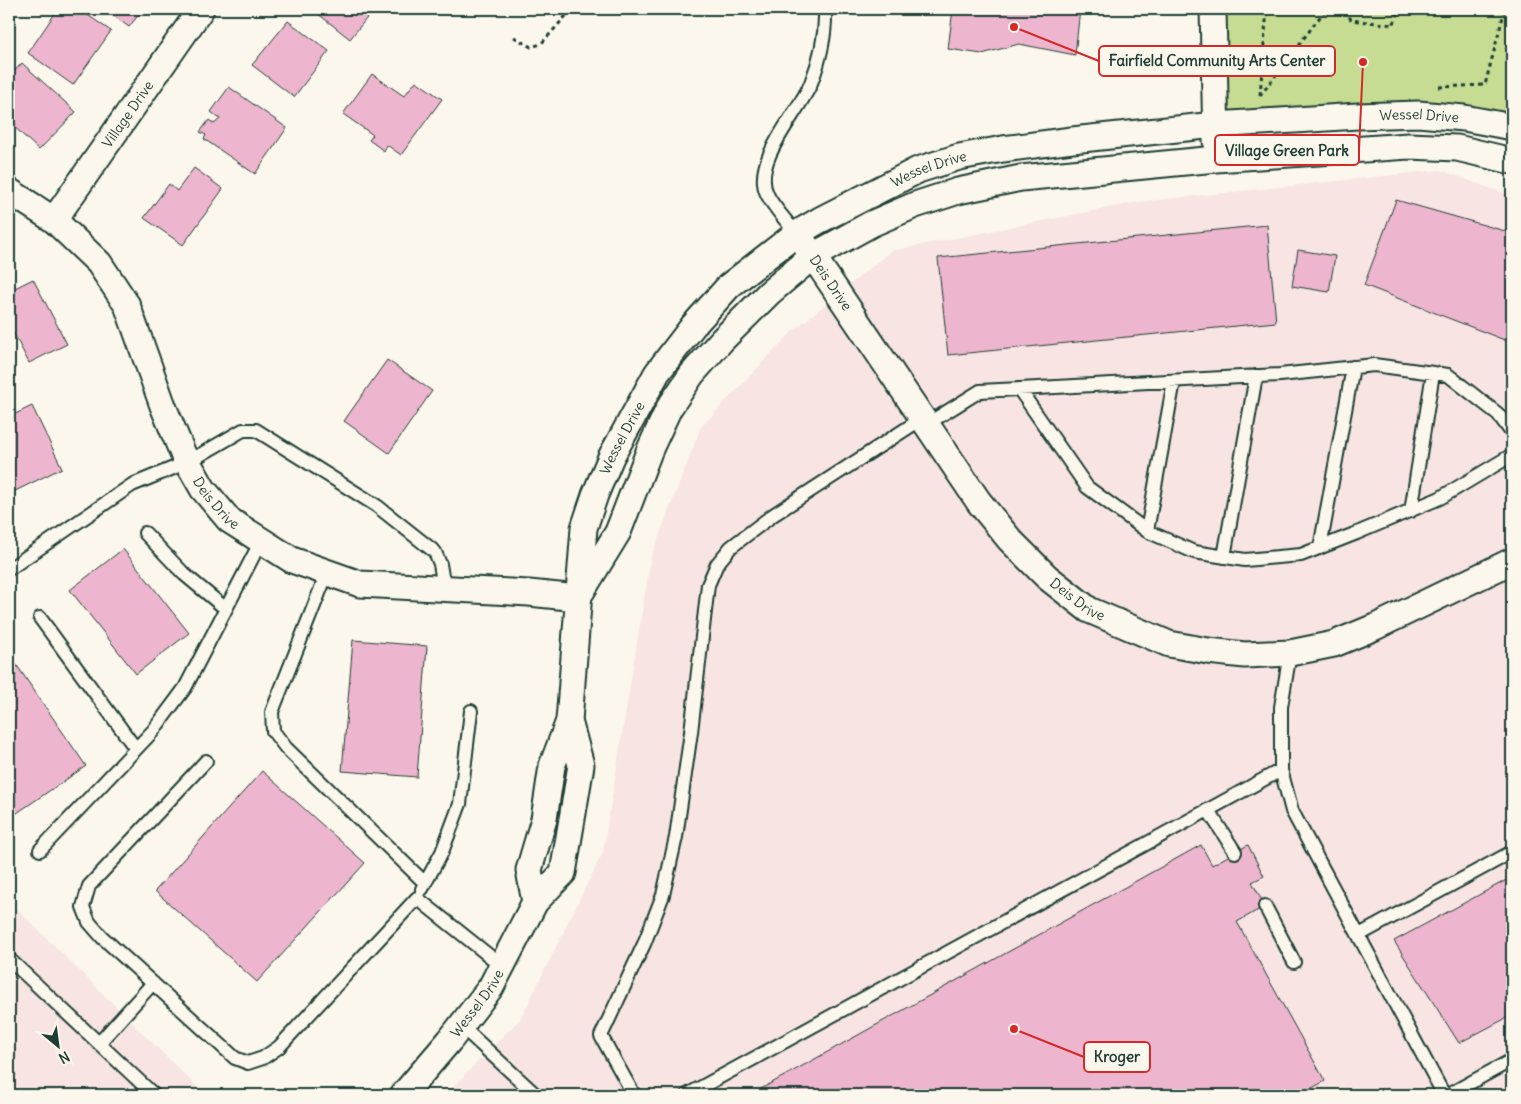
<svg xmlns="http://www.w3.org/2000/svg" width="1521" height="1104" viewBox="0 0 1521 1104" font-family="Delius,sans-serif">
<rect width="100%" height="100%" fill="#fbf7ec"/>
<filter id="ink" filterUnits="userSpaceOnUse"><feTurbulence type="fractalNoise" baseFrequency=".02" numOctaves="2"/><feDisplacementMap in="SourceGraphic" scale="10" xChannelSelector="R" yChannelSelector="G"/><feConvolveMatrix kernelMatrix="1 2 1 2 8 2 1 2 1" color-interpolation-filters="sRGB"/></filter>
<g filter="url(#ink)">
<path fill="#f7e4e3" d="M1440,170l72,26v899h-1067l76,-77 82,-166 48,-295 50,-130 92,-96 98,-80 247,-49z
M9,901l196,194h-196z"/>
<path fill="#c5dc92" stroke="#728c63" d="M1213,9h299v116h-297z"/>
<path fill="#edb6ce" stroke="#1f3d34" d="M58,9h21l32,22 -38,54 -45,-32z
M104,9h39l-14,18z
M312,9h62l-24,30z
M953,9h127l-5,46 -56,-11 -37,10 -34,-5z
M288,21l41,30 -35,46 -42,-32z
M22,63l54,49 -37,38 -30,-28v-45z
M372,74l32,22 12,-15 26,18 -41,56 -14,-10 -3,6 -15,-11 4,-5 -30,-21z
M229,87l58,41 -32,46 -51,-35 2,-4 -6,-3 9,-12 5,4 6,-5 -9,-7z
M194,168l29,21 -40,56 -39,-27 25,-34 8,7z
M1396,200l116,33v110l-148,-58z
M1267,225l9,97 -328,33 -10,-97z
M1298,250l37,6 -6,36 -37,-6z
M33,279l34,65 -38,19 -20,-39v-33z
M387,360l45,31 -43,62 -45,-32z
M32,406l30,62 -53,26v-77z
M123,549l66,84 -53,41 -66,-84z
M353,640l74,6 -10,131 -75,-6z
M9,654l77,112 -75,51 -2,-4z
M262,771l103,92 -108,119 -102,-91z
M1201,845l11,20 36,-20 16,31 -12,6 13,24 -28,16 88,159 -26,14h-549z
M1512,877v138l-53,28 -65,-102z"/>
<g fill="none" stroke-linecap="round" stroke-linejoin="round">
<defs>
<path id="service" d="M796,234c-8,-12 -24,-28 -29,-40 -16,-33 32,-81 44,-111 9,-23 15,-49 14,-74
M1019,389l68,98 60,44 47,21 51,8 56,-5 56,-22 83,-35 72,-43
M927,424l53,-33 300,-16 94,-10 74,10 50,39 14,19
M1411,511l22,-138
M1147,531l27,-150
M145,533l39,41 42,35
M1320,548l33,-181
M1224,557l32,-181
M9,569l123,-84 56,-23 55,-32h13l121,76 58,46 5,12 4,24
M327,573l-55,139 1,19 13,17 139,135
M40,618l96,131
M1290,653l-9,54v63l11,41 152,284
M206,761l-117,125 -6,21 6,15 13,15 133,121 13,5 15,-5 16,-11 138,-149 85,68
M1208,810l27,42
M40,850l113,-119 32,-43 76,-147
M422,889l20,-37 18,-48 11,-93
M1265,906l29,56
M1359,935l153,-83
M9,959l145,136
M461,1026l75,69
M99,1043l54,-60
M634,1095l-33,-59 43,-92 19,-49 13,-58 15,-105 17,-147 9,-21 14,-17 42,-32 150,-97
M687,1095l594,-325
M1448,1095l64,-35"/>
<g id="minor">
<path d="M1213,9l3,132"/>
<path id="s1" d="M9,191l45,29 45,43 28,42 36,101 20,48 20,35 26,31 63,40 68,24 169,9 49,5"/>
<path id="s2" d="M54,220l147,-211"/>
<path id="s3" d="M804,243l175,259 31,38 37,37 42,33 80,34 39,7 37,4 45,-2 44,-9 41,-17 137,-66"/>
<path d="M580,594l38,-62 32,-83 19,-41 23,-34 30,-34 47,-47 44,-37 58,-32 44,-19 43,-14 63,-13 195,-19 193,-13 48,2 55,13"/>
<path id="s4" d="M535,902l-6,-32 15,-51 8,-53 17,-45 15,-193 11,-33 16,-38 46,-84 36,-47 36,-40 41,-32 26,-20 24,-14 98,-50 41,-13 44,-8 69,-9 143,-15 143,-9 60,-2 46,4 48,9"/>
<path id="s5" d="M403,1095l47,-55 41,-53 44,-85 28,-29 18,-108 -12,-44"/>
</g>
</defs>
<use href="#service" stroke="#1f3d34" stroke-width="16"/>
<use href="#minor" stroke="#1f3d34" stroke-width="29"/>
<path stroke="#1f3d34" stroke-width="3" stroke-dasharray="4 4" stroke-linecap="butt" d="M1346,9l5,11 42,5 7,-16
M514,37l17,10 10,-3 31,-35
M1439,87l46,-2 20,-76
M1260,95l7,-86
M1260,96l66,-87"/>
<use href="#service" stroke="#fbf7ec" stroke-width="12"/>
<use href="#minor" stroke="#fbf7ec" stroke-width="25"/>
</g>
</g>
<g text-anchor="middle" stroke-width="5" stroke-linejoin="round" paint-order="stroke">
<g font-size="14" fill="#1f3d34" stroke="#fbf7ec">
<text dy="5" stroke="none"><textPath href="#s2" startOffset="129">Village Drive</textPath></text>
<text dy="5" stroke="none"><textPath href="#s4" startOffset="1394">Wessel Drive</textPath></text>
<text dy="5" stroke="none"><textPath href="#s4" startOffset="899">Wessel Drive</textPath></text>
<text dy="5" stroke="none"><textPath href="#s3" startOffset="48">Deis Drive</textPath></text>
<text dy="5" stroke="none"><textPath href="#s4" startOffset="479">Wessel Drive</textPath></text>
<text dy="5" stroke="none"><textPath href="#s1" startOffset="385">Deis Drive</textPath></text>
<text dy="5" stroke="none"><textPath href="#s3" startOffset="452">Deis Drive</textPath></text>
<text dy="5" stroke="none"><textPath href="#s5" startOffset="118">Wessel Drive</textPath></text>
</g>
</g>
<path fill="none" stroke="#d62828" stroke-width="2" d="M1014 27L1099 61M1363 62L1359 150M1014 1029L1084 1057"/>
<g fill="#d62828" stroke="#fbf7ec" stroke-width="2">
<circle cx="1014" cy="27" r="5"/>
<circle cx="1363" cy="62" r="5"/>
<circle cx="1014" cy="1029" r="5"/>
</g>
<g fill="#fbf7ec" stroke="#d62828" stroke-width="2">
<rect x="1099" y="46" width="236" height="30" rx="5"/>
<rect x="1215" y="135" width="144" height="30" rx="5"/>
<rect x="1084" y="1042" width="66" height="30" rx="5"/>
</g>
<g font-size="15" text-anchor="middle" font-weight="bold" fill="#1f3d34">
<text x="1217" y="66">Fairfield Community Arts Center</text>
<text x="1287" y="156">Village Green Park</text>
<text x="1117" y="1062">Kroger</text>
</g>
<rect width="1521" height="1104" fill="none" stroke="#fbf7ec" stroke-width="30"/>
<rect x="15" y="15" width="1491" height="1074" fill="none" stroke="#1f3d34" stroke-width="2" filter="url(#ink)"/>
<g transform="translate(58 1046) rotate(151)" stroke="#fbf7ec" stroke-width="4" paint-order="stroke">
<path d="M0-4L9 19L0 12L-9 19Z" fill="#1f3d34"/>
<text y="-8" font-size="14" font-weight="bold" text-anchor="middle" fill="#1f3d34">N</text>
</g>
</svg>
